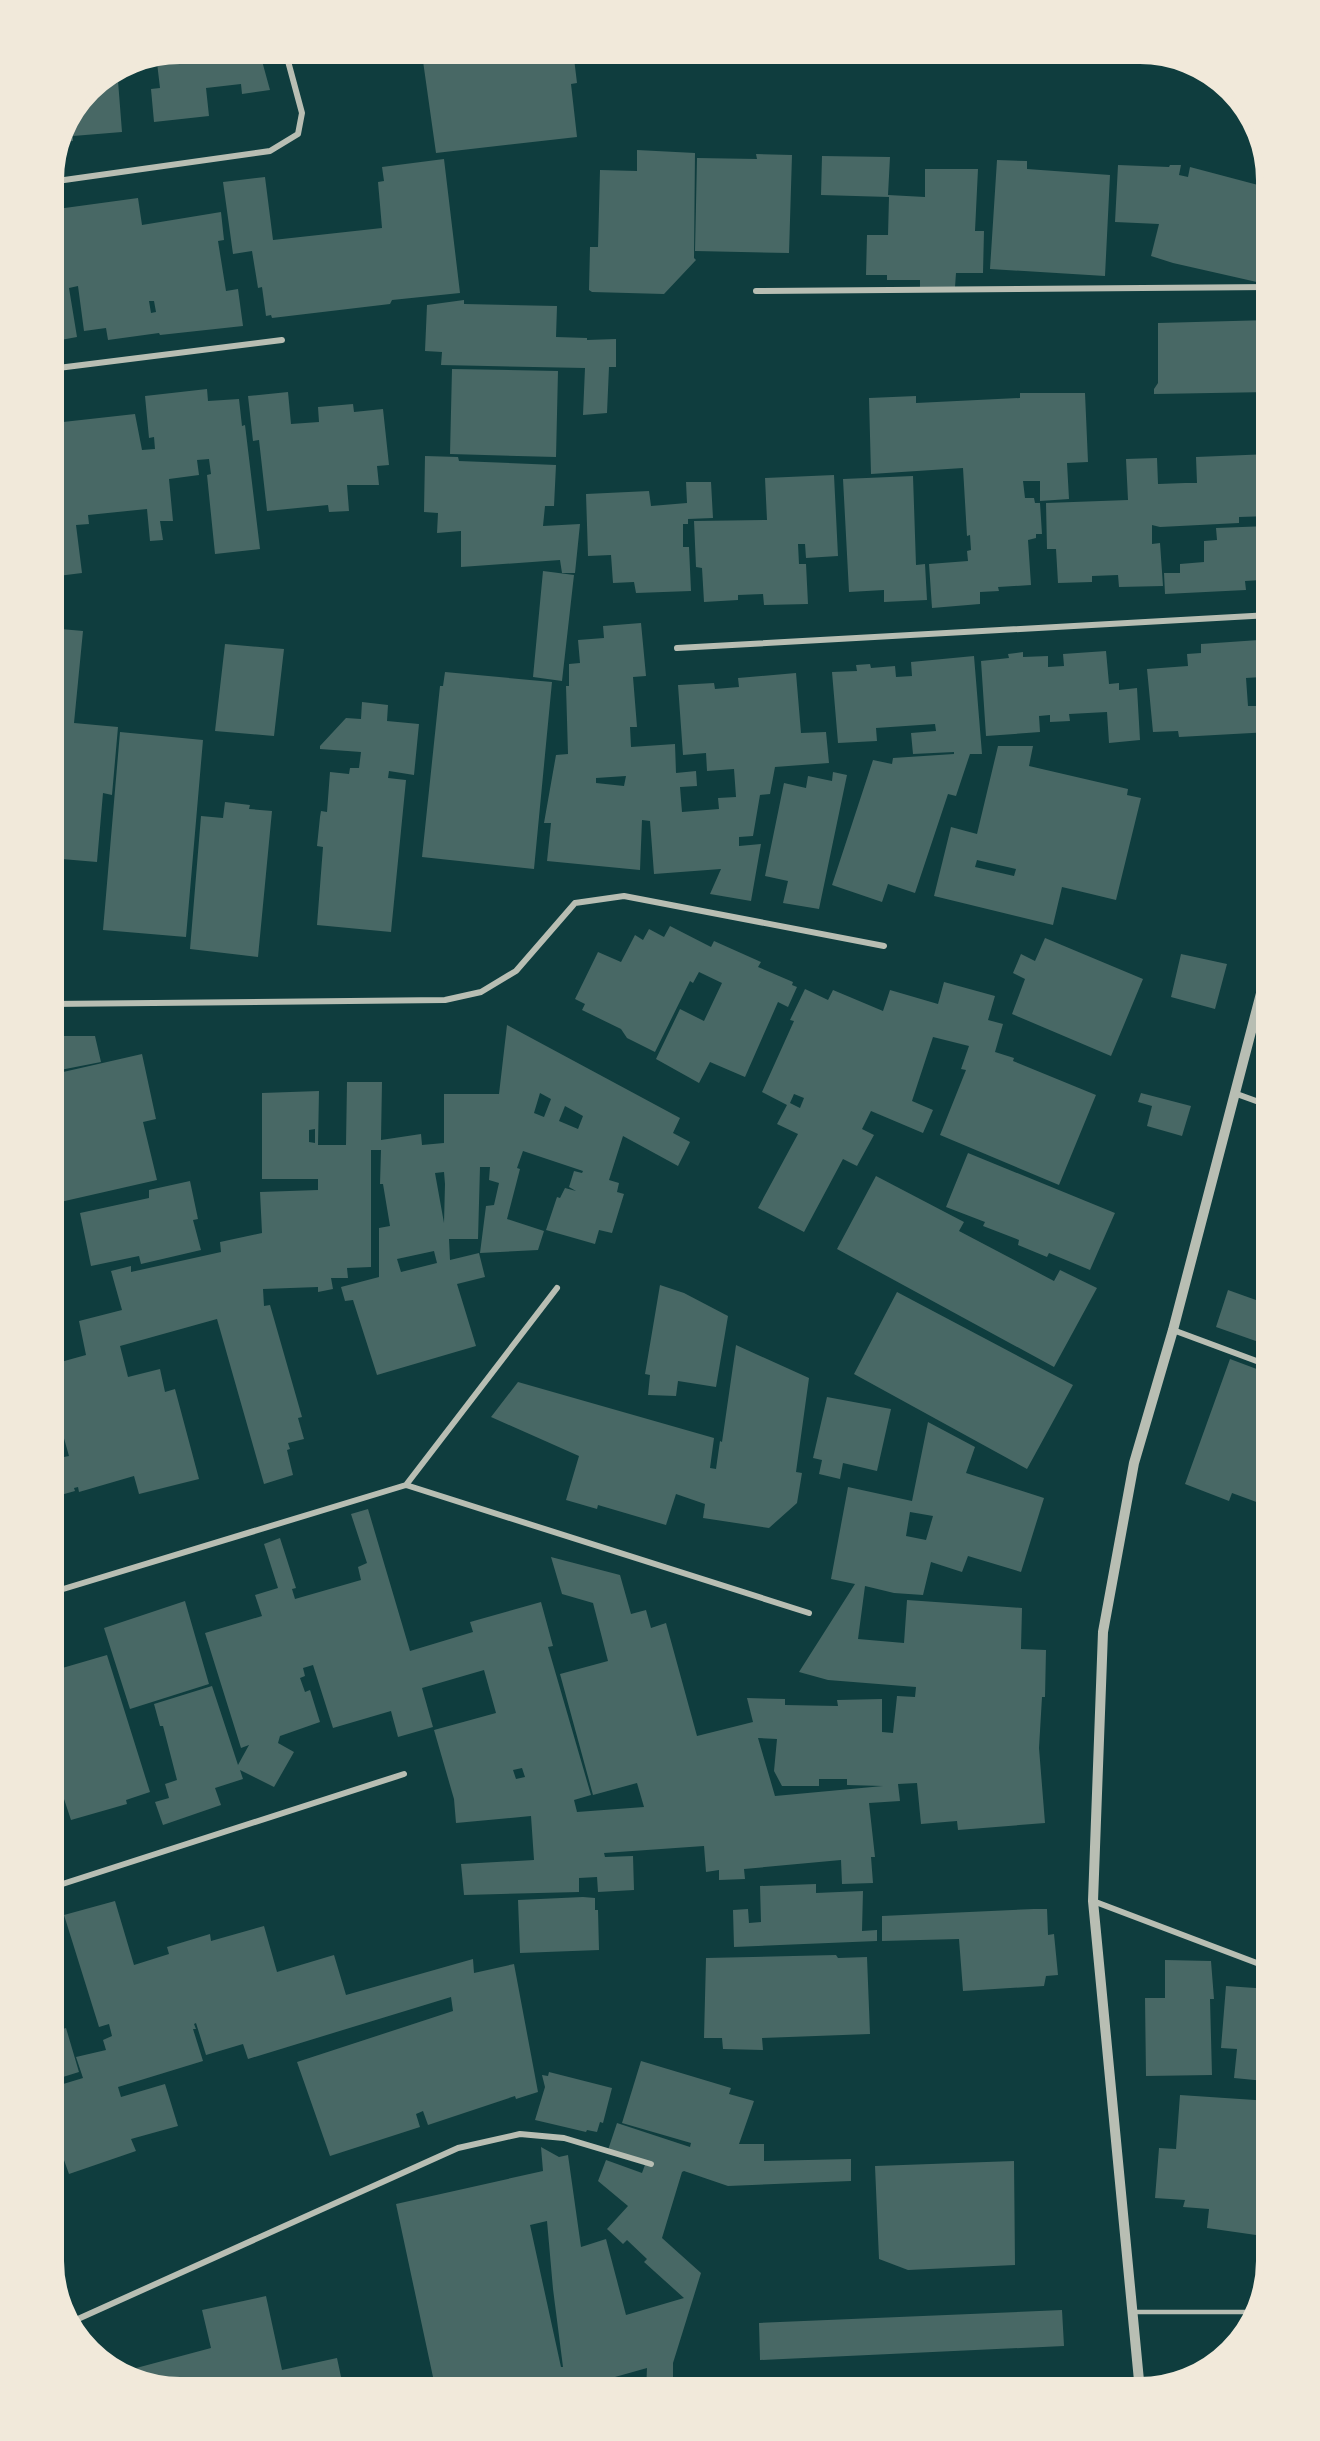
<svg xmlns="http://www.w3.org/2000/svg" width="1320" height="2441" viewBox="0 0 1320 2441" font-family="Commissioner,sans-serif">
<rect width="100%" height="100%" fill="#0f3d3e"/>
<path fill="#486865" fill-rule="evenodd" d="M180,49l79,1 11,40 -28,4 -1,-10 -35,4 3,28 -55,6 -3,-33 9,-1 -4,-34z
M520,50h53l4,33 -6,1 6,53 -141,16 -13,-92z
M117,68l5,64 -49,4v5l-15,1 5,-19 25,-36z
M637,150l58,3 -1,105 2,2 -32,34 -72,-2 -3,-2 1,-43h8l2,-77 37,1z
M756,154l36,1 -3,98 -94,-2 2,-93 60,1z
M822,156l68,1 -2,38 37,2v-28h53l-3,62h9l-1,42h-27l-1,14 -35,1v-8h-33v-5h-21l1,-40h21l1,-38 -68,-2z
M444,159l16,134 -68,7 -2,4 -118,14 -1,-3 -5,1 -4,-29 -4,1 -6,-37 -19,3 -10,-72 42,-5 8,63 109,-12 -4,-46 6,-1 -2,-14z
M997,160l30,1v8l83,6 -5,101 -115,-7z
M1118,165l51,2 1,-2h11l-2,10 9,2 2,-10 68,18 3,-13 8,2 1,111 -97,-22 -22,-7 8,-32 -44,-2z
M138,198l4,27 79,-13 3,28 -6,1 8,50 12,-2 5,37 -83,9 -1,-2 -51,7 -2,-12 -22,3 -6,-45 -9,2 8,49 -27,5v-132zM149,301h5l2,11 -5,1z
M464,300v4l93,2 -1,31 31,1v2l29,-1v28h-7l-2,46 -24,2 2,-47 -144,-3 1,-13 -17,-1 2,-46z
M1270,320v72l-116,2v-5l4,-6v-60z
M452,369l106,2 -2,86 -106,-3z
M207,389l1,12 31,-2 3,27 3,-1 15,124 -45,5 -8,-79 4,-1 -2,-15 -12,1 2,15 -30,4 4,42h-13l3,19 -13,1 -3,-32 -59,6 1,9 -13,1 6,48 -32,4v-172l11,-1 2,18 72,-8 7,36 13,-1 -1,-12 -5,1 -4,-42z
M288,392l3,32 28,-2 -1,-15 35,-3 1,8 29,-3 6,56 -12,1 2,19h-32l2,26 -20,1 -1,-7 -61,6 -8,-71 -6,1 -5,-45z
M1020,393h65l3,69 -21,1 2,36 -29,2v-20h-17l2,17h9l1,5h5l2,31h-6v4l-8,2 3,45 -33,2 1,4 -19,1v12l-48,4 -3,-44 39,-3 -1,-10 4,-1 -1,-15 -3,1 -4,-68 -92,6 -2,-76 47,-2v7l104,-5z
M1270,454v62l-31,1v6l-79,4 -8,-2v19l8,-1 3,43 -44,1 -1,-12 -26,1v6l-34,1 -2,-34h-9l-1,-46 82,-3 -2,-41 31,-1 1,26 27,-1h12l-1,-26z
M425,456l33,1 1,4 97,4 -2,41h-9l-2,20 37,-2 -5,49h-13l-2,-13 -99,7v-36l-24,2 1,-20 -14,-1z
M834,475l4,81 -32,2 -1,-14h-7l1,20h7l2,40 -44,1 -1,-11 -25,1v5l-34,2 -2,-34 -6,-1 -2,-46 73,-1 -2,-42z
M913,476l3,89 9,-1 2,36 -43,2v-12l-35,2 -6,-113z
M686,482h25l2,36 -25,1v5h-5v23h6l2,44 -55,2 -2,-11 -21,1 -2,-28 -23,1 -2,-62 63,-3 2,15 36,-3z
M1268,526v6h2v57h-8v-9l-17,1 1,9 -81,4 -1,-21h16v-9l24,-2v-21l13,-1 -1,-12z
M543,571l31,4 -12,106 -29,-4z
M641,623l5,53 -13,1 4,50h-7l1,20 44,-3 1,29 20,-2 1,15 -17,1 2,25 37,-3 -1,-11 18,-1 -2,-28 -27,2 -1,-18 -23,2 -5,-70 36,-2 1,6 24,-2 -1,-9 58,-5 5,60 25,-1 3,31 -54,4 -5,27 -10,1 -7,41 -14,1v9l22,-2 -10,57 -41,-7 11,-25 -67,5 -4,-53 -8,-1 -2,50 -93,-9 4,-38h-7l12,-68 12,-1 -2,-68h3v-22l11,-1 -2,-23 26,-2 -1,-12zM626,776l-2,10 -28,-3v-5z
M50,628l33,3 -9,92 44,4 -6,68 -9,-2 -6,69 -47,-4z
M1259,640l3,37 -16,1 2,28h22v26l-91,5 -1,-6 -25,1 -6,-63 41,-3 -1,-12 14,-1v-9z
M225,644l59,5 -10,87 -59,-5z
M1106,651l3,33 10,-1v7l18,-2 3,52 -31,3 -2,-31 -38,2 1,7 -20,1v-7l-11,1 1,16 -54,4 -5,-75 28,-3 -1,-4 15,-2v5l25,-1v11l16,-1 -1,-12z
M974,656l8,98h-12l-14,42 -8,-2 -33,99 -27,-9 -6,18 -50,-17 41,-125 19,4 1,-6 61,-4v-2l-41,2 -2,-21 25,-2 -1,-7 -59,4 1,13 -39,2 -6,-71 25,-1 -1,-6 14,-1 1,4 24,-2 1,11 16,-1 -1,-14z
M445,672l107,10 -18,187 -112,-12 18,-171h3z
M362,702l26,3 -1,16 32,3 -5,51 -25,-4 -1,7 18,2 -15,152 -74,-7 6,-78 -6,-1 3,-29 1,-6 6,1 3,-40 19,2 1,-6h9l2,-16 -41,-3v-3l26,-28 15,1z
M120,732l83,8 -17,197 -83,-7z
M998,746h35l-4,20 99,23 -1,6 14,3 -25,102 -54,-13 -9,38 -119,-29 17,-69 26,7zM977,860l39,9 -2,7 -39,-9z
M833,772l14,3 -28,134 -36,-6 5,-22 -23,-5 19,-93 22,5 2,-12 24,5z
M225,802l25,3 -1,4 23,2 -14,146 -68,-8 11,-133 22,2z
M670,926l41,21 3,-6 47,21 -3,5 35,15 -1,3 5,2 -9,20 -10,-5 -33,75 -35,-15 -11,21 -43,-24 24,-50 24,12 18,-38 -23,-11 -6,11 -3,-2 -35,71 -28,-14 -6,-9 -39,-19 3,-6 -10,-5 23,-47 23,10 14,-27 8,5 6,-11 15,8z
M1045,938l98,41 -32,77 -99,-42 13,-35 -12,-6 8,-19 14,7z
M1181,954l46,10 -12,45 -44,-12z
M944,982l51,14 -7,24 15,4 -8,28 19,6 -1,3 83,34 -37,90 -119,-50 26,-65 -5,-1 8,-23 -36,-9 -21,64 21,9 -10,23 -52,-22 -9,18 12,6 -17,31 -14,-7 -39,73 -46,-24 40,-74 -21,-10 10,-19 -25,-13 32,-71 -4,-1 15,-31 23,11 5,-10 50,21 7,-21 48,14zM794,1094l10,4 -4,10 -10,-5z
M507,1025l173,93 -7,15 17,9 -12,24 -55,-30 -14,44 10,3 -2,9 7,2 -12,39 -13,-3 -4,14 -49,-14 11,-33 3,1 5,-10 11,3 -7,-4 5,-16 8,2 1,-2 -60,-20 -6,17 3,1 -13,50 37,12 -6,19 -58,3 6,-47 8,-1 5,-22 -10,-3 1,-13h-10l-2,72h-29l1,21 29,-7 6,24 -28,7 19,62 -99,29 -24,-75 -8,1 -4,-14 38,-10v-49l11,-2 -7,-42h-3l1,-34h-10v117l-24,1 1,10h-17l2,11 -15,3v-5l-55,2 1,17 6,-1 32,112 -4,1 6,21 -16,4 2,6 -3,1 6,25 -29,9 -47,-165 -97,27 8,31 32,-8 5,23 10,-3 24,90 -60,15 -5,-18 -55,16 -1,-5 -4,1 1,3 -25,7v-96l14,55 5,-1 -17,-60h-2v-31l36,-10 -7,-34 43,-11 -11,-39 20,-5v6l90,-20 -1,-10 42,-9 -2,-41 58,-2v-11h-56v-86l57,-2 -1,54h28l1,-63h35l-1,58 40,-6 1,11 22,-2v-49h55zM540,1093l11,6 -7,18 -10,-4zM565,1106l18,10 -5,13 -19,-8zM315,1129v14l-6,-1v-12zM444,1172l1,12 -1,39 -9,-50zM434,1251l3,12 -36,9 -4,-13z
M50,1036h45l6,26 -51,10z
M142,1054l14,65 -13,3 14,58 -101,23 -6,-32v-6l7,-2 -7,-33v-55z
M1141,1093l50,13 -9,30 -35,-10 5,-20 -14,-4z
M968,1153l147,60 -25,57 -41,-17 -2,4 -29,-12 1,-5 -36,-14 2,-4 -39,-15z
M876,1176l88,46 -5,9 95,50 6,-11 37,18 -43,79 -217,-118z
M190,1181l8,38 -5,1 8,30 -60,14 -2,-8 -48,10 -11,-53 69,-15v-8z
M660,1285l24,8 44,23 -12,71 -38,-6 -2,15 -28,-1 2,-20 -5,-1z
M1228,1290l42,15v41l-54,-19z
M897,1292l176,93 -46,84 -173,-95z
M736,1345l73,33 -13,94 6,1 -5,30 -28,25 -66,-10 2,-14 -29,-10 -10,31 -68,-20 -1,4 -31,-9 13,-44 -88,-39 27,-35 196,56 -4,30 6,1 4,-28 2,1z
M1230,1359l40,15v12l-2,8 2,1v112l-38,-14 -3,8 -44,-17z
M827,1397l64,12 -14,62 -34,-8 -3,16 -21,-5 3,-14 -9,-2z
M928,1422l47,25 -9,26 78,25 -23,74 -53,-16 -6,16 -31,-10 -8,33 -29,-2 -29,-7 -7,53 46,4 3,-43 115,8 -1,41 25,1 -1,47h-3l-3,51 6,75 -87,7 -1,-9 -36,3 -4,-41 -19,1 2,17 -31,2 6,54h-4l2,26 -31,1 -1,-24 -97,9 1,10 -26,1v-10l-13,2 -2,-26 -100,7 1,4 28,-1 1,34 -36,2 -1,-15 -18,1v14l-115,3 -3,-31 73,-4 -3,-44 -75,7 -2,-24 -20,-69 62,-17 -12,-43 -62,18 11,39 -35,10 -7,-26 -58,17 -20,-63 -10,3 2,8 -5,2 5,14 5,-2 10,32 -40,14 -2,7 16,9 -20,35 -34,-17 3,9 -28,9 6,17 -58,20 -8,-23 14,-4 -4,-14 12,-4 -14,-54h-3l-6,-22 58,-18 26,79 11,-20 -8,3 -36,-115 57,-17 -7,-21 23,-7 -14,-44 16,-6 16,50 -4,1 3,10 66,-19 -3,-13 9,-4 -16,-49 17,-5 42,142 63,-19 -3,-10 71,-20 12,44 -5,1 43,148 -17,5 3,12 67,-5 -7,-24 -44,12 -33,-121 48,-13 -15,-58 -31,-9 -11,-37 69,18 11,39 15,-4 5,18 15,-5 31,113 56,-14 -6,-24 38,1v6l53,1 -1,-6 45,-1v33l11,1 4,-37 18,1 1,-10 -88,-7 -29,-8 56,-88 -24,-5 17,-92 64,14zM910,1512l23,4 -7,24 -20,-4zM758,1738l19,1 -3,32 8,15h37v-7h28v6l36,1 -108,10zM522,1768l3,9 -9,2 -3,-9z
M185,1601l24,83 -79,25 -26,-81z
M107,1655l43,137 -24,8 1,4 -56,16 -21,-63v-91l2,5z
M816,1884v9l47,-2 -1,40 15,-1v11l-143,6 -1,-37 15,-1 1,14 12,-1 -1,-36z
M583,1897l12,1v12h3l1,40 -79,3 -2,-53z
M115,1901l19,64 35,-11 -2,-7 43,-13 1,7 53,-15 13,46 57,-17 12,40 127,-36 1,14 40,-9 24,128 -22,7 -1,-3 -87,29 -5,-14 -7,3 4,13 -90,29 -33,-94 156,-51 -2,-14 -203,62 -5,-15 -37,11 -10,-32 -2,1 2,5h-3l10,32 -85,26 3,10 44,-13 13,42 -47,13 5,12 -67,23 -19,-53v-33l33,-10 -7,-21 30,-7 -3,-10 9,-4 -3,-12 -10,3 -35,-112z
M1034,1909h13l1,26 6,-1 4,41 -12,1 -2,10 -81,5 -4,-52 -77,2v-25z
M836,1955l2,3 29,-1 3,77 -108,4 1,12 -40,-1 -1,-11h-18l2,-80z
M1165,1960l46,1 3,38h-4l2,76 -66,1 -1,-78h20z
M50,1986l13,43 3,-1 13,44 -29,9z
M1226,1986l44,3v72h-2l-3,20 -31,-3 3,-29 -16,-1z
M641,2061l90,27 -2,6 25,7 -15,43h25v17l87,-2v22l-123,5 -44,-15 -2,1 -20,66 39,35 -28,90v28h-27l1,-23 -32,9 4,14h-183l-40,-187 147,-33 -2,-24 18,10 9,-2 13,92 25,-8 20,76 58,-17 -40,-36 3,-3 -20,-19 -4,4 -16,-15 21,-23 -30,-25 8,-21 36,13 4,-11 -38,-12 9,-27 73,24 1,-4 -69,-20zM547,2221l6,68 10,78h-2l-31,-142z
M549,2072l63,16 -9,35 -3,-1 -3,10 -10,-2 -1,2 -51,-12 10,-33 -3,-12 6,1z
M1180,2095l90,6v57h-8l-6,77 -49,-7 2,-19 -26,-2 2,-7 -30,-2 4,-50 17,1z
M1014,2161l1,104 -107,5 -29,-11 -4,-93z
M266,2296l16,74 55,-12 7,33h-172l-46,-15 -1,-5 86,-23 -9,-38z
M1062,2310l2,36 -304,14 -1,-37z"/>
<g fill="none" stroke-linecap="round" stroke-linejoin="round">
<path stroke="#b8beb3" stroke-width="4.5" d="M1134,2312h121"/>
<path stroke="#b8beb3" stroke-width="6" d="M50,182l220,-31 28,-17 4,-21 -17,-63
M756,291l514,-4
M50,369l232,-29
M677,648l593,-33
M50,1004l395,-4 36,-8 35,-21 59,-68 49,-7 260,50
M1234,1093l36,13
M1173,1330l97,36
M406,1485l151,-197
M50,1593l356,-108 403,128
M50,1888l354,-114
M1093,1901l177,67
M69,2323l389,-175 62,-14 44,4 87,26"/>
<path stroke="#b8beb3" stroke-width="10" d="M1140,2391l-47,-490 10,-269 31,-169 39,-133 97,-371"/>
</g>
<path d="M0 0H1320V2441H0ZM180 60H1140A120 120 0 0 1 1260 180V2261A120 120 0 0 1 1140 2381H180A120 120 0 0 1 60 2261V180A120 120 0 0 1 180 60Z" fill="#f1e9da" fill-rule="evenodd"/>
<path fill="none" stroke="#f1e9da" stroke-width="8" d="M180 60H1140A120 120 0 0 1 1260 180V2261A120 120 0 0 1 1140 2381H180A120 120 0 0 1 60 2261V180A120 120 0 0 1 180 60Z"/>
</svg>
